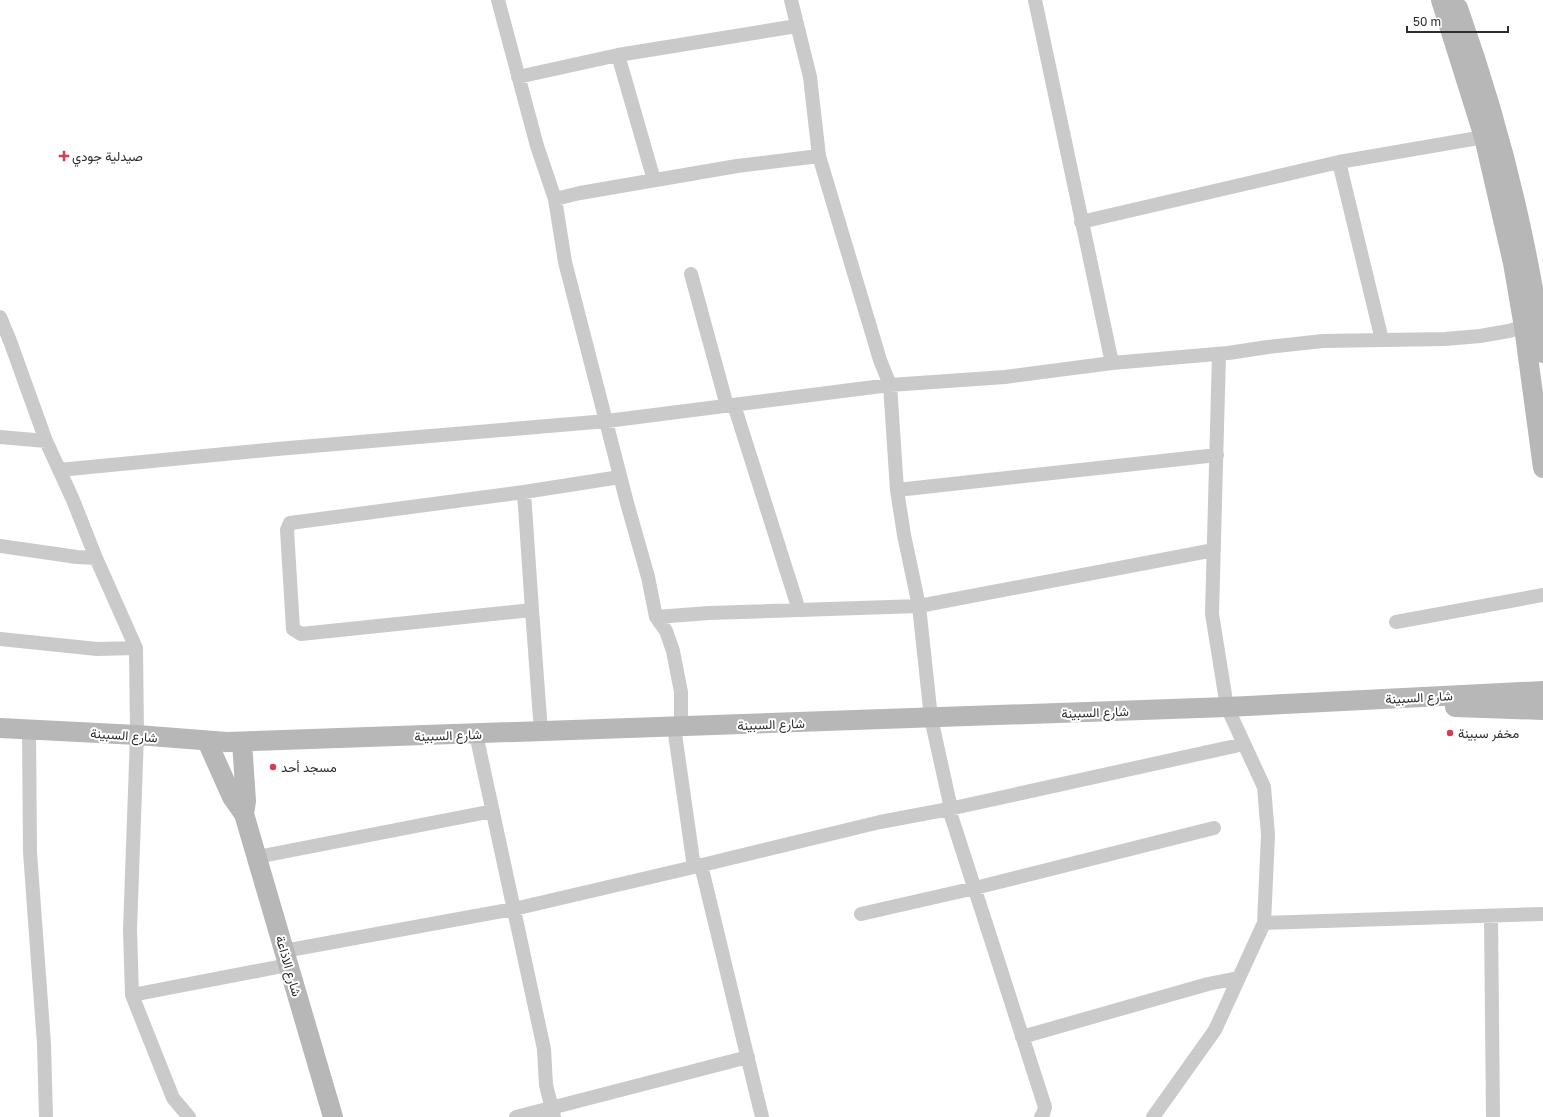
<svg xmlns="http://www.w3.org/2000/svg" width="1543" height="1117" viewBox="0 0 1543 1117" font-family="'Golos Text',Vazirmatn,sans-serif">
<rect width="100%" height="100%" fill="#fff"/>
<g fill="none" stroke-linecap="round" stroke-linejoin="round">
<path stroke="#cacaca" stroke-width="14" d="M498,0l39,146 18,53 10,63 62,241 21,74 8,40 10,14 7,20 8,41v35
M791,0l19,77 9,79
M1035,0l77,363
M618,55l36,125
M518,77l100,-22 179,-29
M1339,162l43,178
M555,199l25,-6 157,-27 82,-10 61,204 10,25 7,105 7,45 15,71 -210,7 -53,4
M1081,222l258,-60 145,-25
M691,274l36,132
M0,317l10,24 36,100 27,59 23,58 40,90 1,87 -7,195 2,65 41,103 16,19
M734,405l65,205
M0,437l46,4
M59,470l218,-21 330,-28 283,-36 115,-8 107,-14 116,-10 40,-6 55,-6 122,-2 35,-3 29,-5 23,-7
M897,490l320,-35
M524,492l8,118 -231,24 -8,-5 -6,-99 3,-7 234,-31 96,-15
M0,546l77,11 19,1
M532,610l9,122
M1396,622l147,-27
M0,639l97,10 39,-1
M674,727l20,140
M29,730l1,122 14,192 2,73
M476,734l68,315 2,36 8,32
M257,857l236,-46
M701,865l61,252
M861,914l114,-26 239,-60
M1491,916l2,201
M1264,923l279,-9
M284,951l230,-42 180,-42 186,-45 69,-13 1,-5 -19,-86 -12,-112 295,-56
M132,995l156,-30
M1022,1037l186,-53 30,-6
M516,1117l232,-60
M1041,1117l2,-3 2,-7 -96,-298 295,-65
M1153,1117l62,-87 49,-107 4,-88 -4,-48 -37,-80 -15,-93 7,-260"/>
<path stroke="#b7b7b7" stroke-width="20" d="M1441,0l43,137 29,126 11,64 19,141
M1458,8c40,112 69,227 85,345
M1455,707l88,3
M0,728l137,7 90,7 1000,-35 316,-16
M207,741l25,56 12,17 89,303
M242,742l4,59 -2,13"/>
</g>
<g fill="#d83c50" stroke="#fff" stroke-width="1.5">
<path d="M62 150h4v4h4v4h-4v4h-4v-4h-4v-4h4z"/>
<circle cx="1450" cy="733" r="4"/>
<circle cx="273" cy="767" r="4"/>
</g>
<g text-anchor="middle" stroke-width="4" stroke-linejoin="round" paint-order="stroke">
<g font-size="13" fill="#2d2d2d" stroke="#fff" text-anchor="start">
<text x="72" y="161">صيدلية جودي</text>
<text x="1458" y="738">مخفر سبينة</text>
<text x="281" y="772">مسجد أحد</text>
</g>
<g font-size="13" fill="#2d2d2d" stroke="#fff">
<text transform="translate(1419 697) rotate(-3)" y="5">شارع السبينة</text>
<text transform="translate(1095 712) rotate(-2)" y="5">شارع السبينة</text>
<text transform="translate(771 724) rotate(-2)" y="5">شارع السبينة</text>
<text transform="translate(124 735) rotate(4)" y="5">شارع السبينة</text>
<text transform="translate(448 735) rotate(-2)" y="5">شارع السبينة</text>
<text transform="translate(289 966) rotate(74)" y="5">شارع الاذاعة</text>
</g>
</g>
<path d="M1407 26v6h101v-6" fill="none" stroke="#2d2d2d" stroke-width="2"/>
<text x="1413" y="26" font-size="12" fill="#2d2d2d" stroke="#ffffff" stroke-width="3" paint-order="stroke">50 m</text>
</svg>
